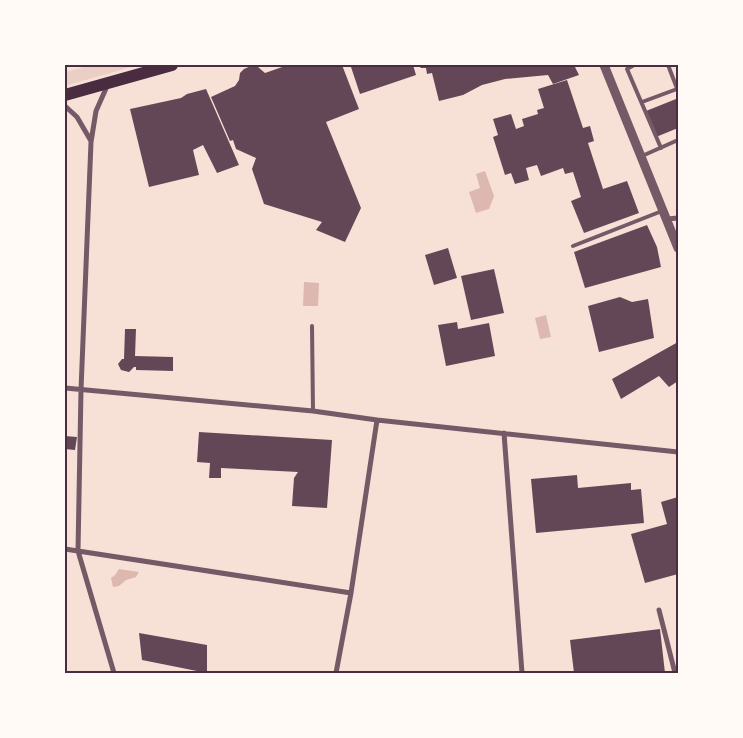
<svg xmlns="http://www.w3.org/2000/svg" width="743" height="738" viewBox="0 0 743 738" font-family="'DM Sans',sans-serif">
<rect width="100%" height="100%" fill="#f7e1d7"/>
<path fill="#ebcfc5" d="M91,65h47l-73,21v-14z"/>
<path fill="#dcb8b0" d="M485,171l9,25 -5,13 -13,4 -7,-21 11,-4 -4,-14z
M304,282l15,1 -1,23h-15z
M546,315l5,22 -11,2 -5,-21z
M119,569l20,3 -3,5 -10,3 -7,6 -6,1 -2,-9 4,-3z"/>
<path fill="#644757" d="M288,65h54l17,44 -33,13 35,86 -16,34 -29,-12 6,-8 -58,-18 -12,-35 4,-11 -20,-9 -3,-9 -3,1 -19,-44 24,-11 4,-6 1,-7 4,-4 7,-3 7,1 7,6z
M356,65h57l3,10 -56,19 -9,-27z
M418,65h156l5,10 -26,9 -5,-9 -43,4 -23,6 -19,10 -24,6 -7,-28 -5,1 -1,-6h-5z
M567,80l16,48 7,-2 4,15 -6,2 15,46 24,-8 12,32 -55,20 -13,-32 10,-4 -8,-25 -8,2 -2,-6 -22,8 -4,-11 -11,3 3,12 -14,4 -4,-11 -6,2 -12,-38 5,-2 -5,-16 18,-5 5,15 8,-3 -2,-7 16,-5 -1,-4 7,-2 -6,-19z
M206,89l33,76 -22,8 -14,-28 -10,5 6,25 -50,12 -19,-78 51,-11 6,-4z
M676,99l2,5v24l-22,9 -10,-26z
M647,225l10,22 4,20 -76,21 -11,-36z
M448,248l9,30 -23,7 -9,-30z
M494,269l10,44 -33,7 -10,-44z
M620,297l12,5 16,-3 6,39 -55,14 -11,-46z
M457,322l1,7 31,-6 6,33 -49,10 -8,-41z
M125,329h11l-1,27 38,1v14l-37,-1v-3h-2l-5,5 -8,-2 -3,-6 4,-5h2z
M678,342v39l-9,6 -10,-11 -38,23 -9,-20z
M199,432l133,8 -5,68 -35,-2 2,-28 4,-6 -77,-4v10h-12l1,-15 -13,-1z
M65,436l12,1 -2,13 -10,-1z
M577,475l1,13 53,-5v7l10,-1 3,34 -108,10 -5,-54z
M678,497v77l-33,9 -14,-49 36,-10 -6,-22z
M660,629l5,44h-91l-4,-33z
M139,633l68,12v28l-65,-13z"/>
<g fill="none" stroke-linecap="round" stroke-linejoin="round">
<path stroke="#755966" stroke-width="4" d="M634,65l-7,4 34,79
M668,65l10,26
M642,102l35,-13
M642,156l36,-16
M573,246l89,-35
M312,326l1,85"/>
<path stroke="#755966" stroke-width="5" d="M108,84l-12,27 -5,31 -10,248 -3,161 36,122
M65,106l12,11 14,24
M667,219l11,-1
M65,388l248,23 64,9 301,32
M504,433l18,240
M65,549l286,44
M659,610l16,63
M336,673l15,-80 26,-173"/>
<path stroke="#755966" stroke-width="9" d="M604,65l74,183"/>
<path stroke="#4a2c40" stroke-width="12" d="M65,95l107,-30"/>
</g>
<rect width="743" height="738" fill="none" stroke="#fffaf5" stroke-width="132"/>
<rect x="66" y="66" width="611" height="606" fill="none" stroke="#4a2c40" stroke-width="2"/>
</svg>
